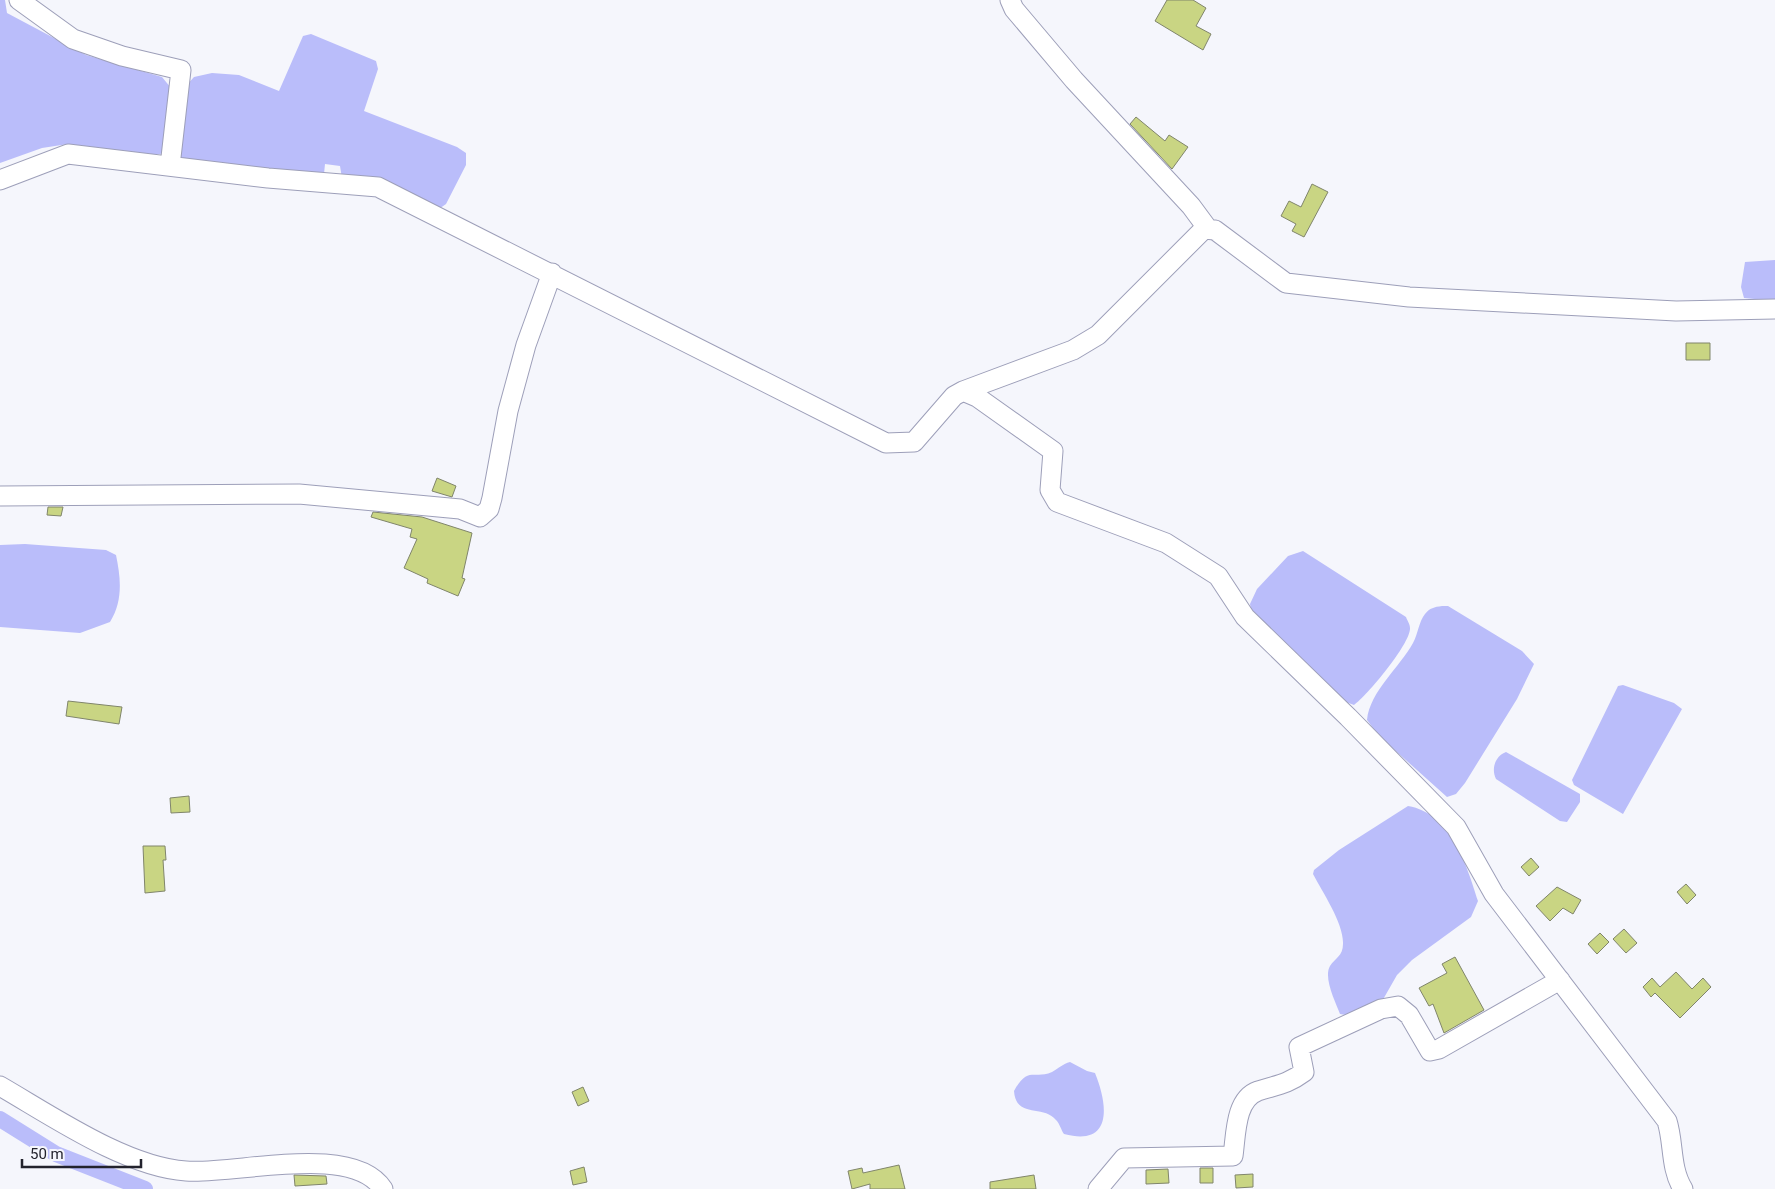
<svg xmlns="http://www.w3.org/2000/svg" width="1775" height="1189" viewBox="0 0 1775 1189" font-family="Roboto,sans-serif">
<rect width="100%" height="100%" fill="#f5f6fc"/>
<path fill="#babdfa" d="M0,0h5l2,13 79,42 76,22 9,11 -6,64 -5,2h-9l-83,-10 -26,4 -42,15z
M311,34l65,27 2,8 -14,42 93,36 9,6v12l-20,39 -10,7 -94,-33 -2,-12 -15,-2 -1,10 -141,-12 -4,-8 6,-67 9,-10 18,-4 27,2 40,16 24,-55z
M1775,260v41l-31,-3 -3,-11 4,-25z
M25,544l81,6 10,5c5,24 7,46 -6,67l-30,11 -80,-6v-82z
M1303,551l103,66c1,3 4,7 4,11 1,15 -43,68 -56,77l-8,-3 -94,-88 -2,-10 7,-15 31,-33z
M1442,606h6l74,45 12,13 -17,35 -52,84 -9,11 -9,3 -68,-61 -12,-16c3,-29 33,-53 46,-77 5,-9 6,-22 12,-29 5,-6 9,-7 17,-8z
M1623,685l51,18 8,6 -59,105 -49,-29 -2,-5 46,-94z
M1506,752l74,42v8l-13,20 -7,-1 -64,-42c-5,-10 -1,-23 10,-27z
M1408,806c43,7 59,60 70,95l-7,16 -59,43 -15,15 -16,28 -35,12 -6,-1c-4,-11 -17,-36 -10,-48 5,-8 13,-10 13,-22 1,-20 -20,-51 -30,-70l1,-4 25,-20z
M1070,1062l17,9 8,2c13,32 18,74 -31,61 -3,-4 -4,-10 -8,-14 -12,-16 -40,-1 -42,-29 14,-26 20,-11 38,-19 7,-4 11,-8 18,-10z"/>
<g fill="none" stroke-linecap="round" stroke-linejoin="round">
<path stroke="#babdfa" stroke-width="16" d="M0,1119l56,35 89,35"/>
</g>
<path fill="#c9d583" stroke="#80856b" d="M1167,0h26l13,8 -10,18 15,8 -8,16 -48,-29z
M1136,117l29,24 4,-6 19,12 -16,22 -42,-45z
M1312,184l16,8 -24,45 -12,-6 4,-7 -15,-8 8,-15 12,6z
M1686,343h24v17h-24z
M437,478l19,8 -4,11 -20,-6z
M48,507h15l-2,9 -14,-1z
M373,512l49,5 50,16 -10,45 3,1 -7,17 -31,-13 1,-4 -24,-11 13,-29 -7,-2 2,-8 -41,-12z
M68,701l54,6 -3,17 -53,-8z
M189,796l1,16 -19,1 -1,-15z
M143,846h22l1,14h-3l2,31 -20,2z
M1531,858l8,9 -10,9 -8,-9z
M1686,884l10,11 -9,9 -10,-12z
M1557,887l24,13 -8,14 -10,-6 -13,13 -14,-15z
M1624,929l13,14 -11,10 -13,-14z
M1600,933l9,9 -12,12 -9,-10z
M1455,957l29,53 -40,23 -11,-29 -4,2 -10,-18 28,-15 -5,-9z
M1676,972l16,17 11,-11 8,9 -31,31 -25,-25 -4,4 -8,-10 9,-9 8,9z
M583,1087l6,14 -11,5 -6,-14z
M899,1165l6,24h-35v-5l-18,5 -4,-18 14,-3 1,5z
M584,1167l3,15 -14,3 -3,-14z
M1200,1168h13v15h-13z
M1168,1169l1,14 -23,1v-14z
M1253,1174v13l-17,1 -1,-13z
M294,1175l32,1 1,8 -32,2z
M1034,1175l2,14h-46v-7z"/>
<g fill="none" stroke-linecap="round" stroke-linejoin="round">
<defs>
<path id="street" d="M19,0l54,39 49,17 59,14 -11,96
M1010,0l4,9 60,71 117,126 17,23
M0,180l68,-26 200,24 110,9 508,256 28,-1 40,-46 9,-5 14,6 76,54 -3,39 7,12 109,41 52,33 27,41 103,100 108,110 38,67 173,227c7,22 3,47 16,68
M963,391l110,-41 25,-15 106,-106 11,1 71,53 123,14 267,14 99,-2
M0,496l299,-2 161,15 20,8 9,-8 3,-11 16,-87 18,-66 26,-72
M0,1086c52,30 126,81 186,85 49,4 166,-29 197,18
M1098,1189l26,-31 109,-2c3,-21 2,-57 25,-65 19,-6 30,-7 46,-19l-5,-25 82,-38 17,-3 11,9 21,36 9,-2 121,-69"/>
</defs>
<use href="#street" stroke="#9d9fb9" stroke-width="21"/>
<use href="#street" stroke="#fff" stroke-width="19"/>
</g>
<path d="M22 1159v8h119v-8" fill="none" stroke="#23232d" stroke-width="2.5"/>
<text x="30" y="1159" font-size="15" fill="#23232d" stroke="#f5f6fc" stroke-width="4" paint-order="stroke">50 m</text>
</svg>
